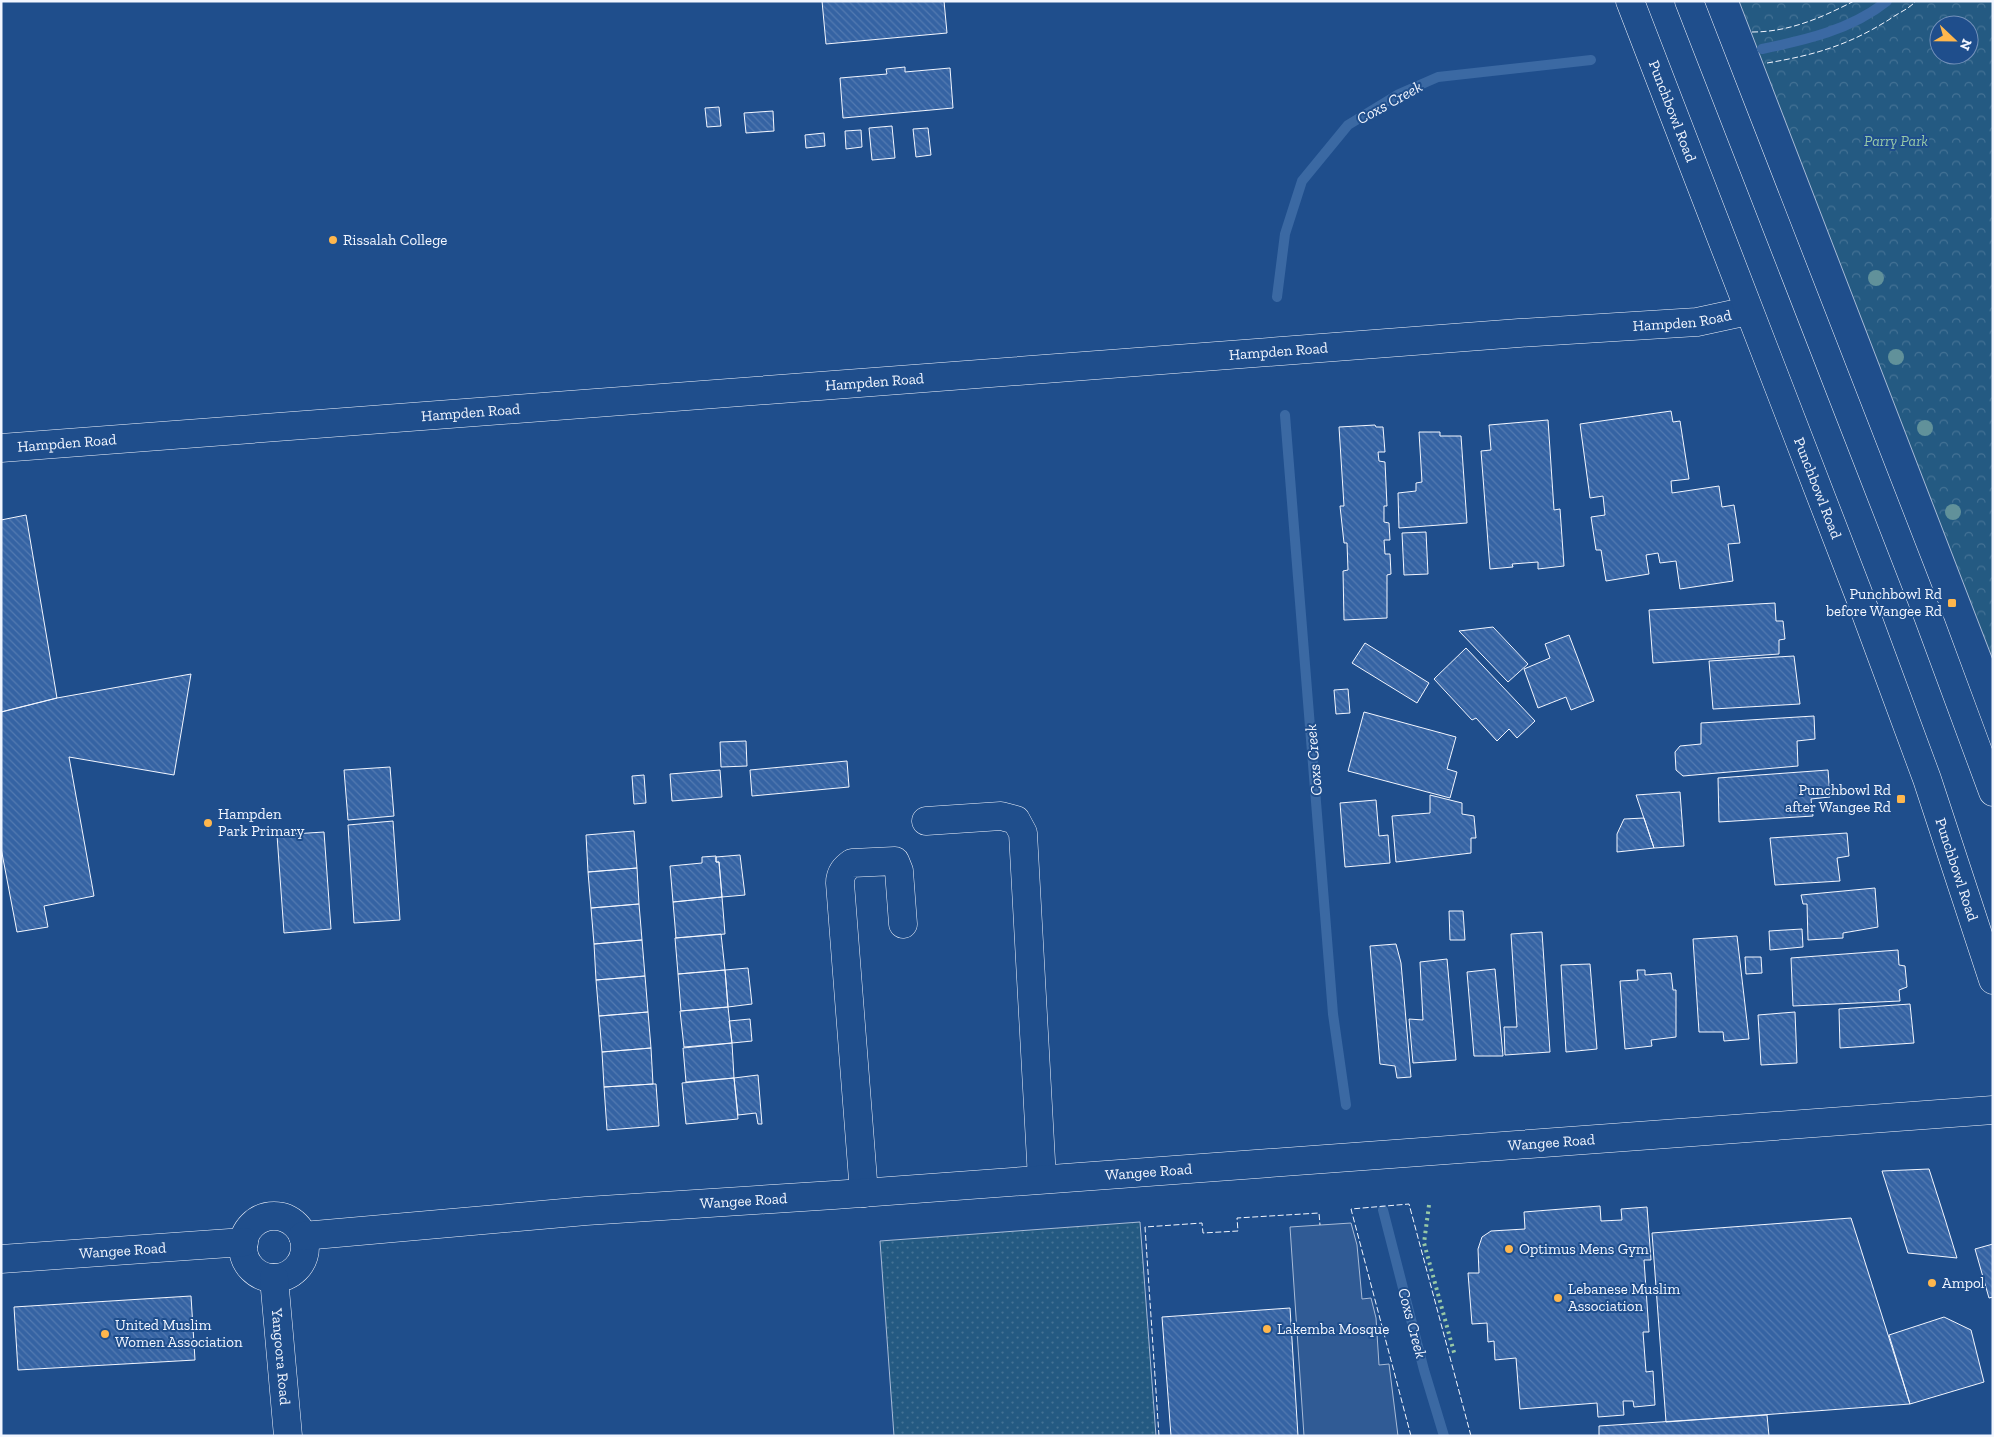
<svg xmlns="http://www.w3.org/2000/svg" width="1994" height="1437" viewBox="0 0 1994 1437" font-family="'Zilla Slab',serif">
<defs>
<pattern id="grass-dots" width="8" height="8" patternUnits="userSpaceOnUse" patternTransform="scale(1.25)"><rect width="8" height="8" fill="#245a82"/><path d="M2 2h.1M6 6h.1" fill="none" stroke="#447295" stroke-width="1.8" stroke-linecap="round"/></pattern>
<pattern id="forest-crowns" width="20" height="18" patternUnits="userSpaceOnUse" patternTransform="scale(1.25)"><rect width="20" height="18" fill="#245a82"/><path d="M2 6a3 3 0 1 1 6 0M12 15a3 3 0 1 1 6 0" fill="none" stroke="#447295"/></pattern>
<pattern id="building-back-hatch" width="6" height="6" patternUnits="userSpaceOnUse" patternTransform="scale(1.25)"><rect width="6" height="6" fill="#3563a3"/><path d="M-1 5l2 2M0 0l6 6M5-1l2 2" fill="none" stroke="#537ab1"/></pattern>
</defs>
<rect width="100%" height="100%" fill="#1f4e8c"/>
<path fill="url(#grass-dots)" stroke="#a8bbd7" d="M1140,1222l16,214h-262l-14,-195z"/>
<path fill="url(#forest-crowns)" stroke="#a8bbd7" fill-rule="evenodd" d="M1739,1h254v659zM1939,25h30v30h-30z"/>
<path fill="#305b95" stroke="#a8bbd7" d="M1351,1223l6,22 5,54 9,-1 5,20 3,47 10,-1 9,72h-94l-14,-209z"/>
<g fill="none" stroke-linecap="round" stroke-linejoin="round">
<path stroke="#3b69a3" stroke-width="10" d="M1762,49c43,-9 89,-19 125,-48
M1277,297l8,-63 17,-53 46,-56 51,-31 39,-17 153,-17
M1285,415l48,599 13,91
M1383,1210l41,160 20,66"/>
</g>
<path fill="url(#building-back-hatch)" stroke="#f2f6ff" d="M822,1h122l3,32 -121,11z
M905,67v5l45,-4 3,40 -110,10 -3,-40 47,-4 -1,-5z
M719,107l2,19 -14,1 -2,-19z
M773,111l1,20 -28,2 -2,-20z
M892,126l3,32 -23,2 -3,-32z
M928,128l3,27 -15,2 -3,-28z
M861,130l1,17 -16,2 -1,-18z
M824,133l1,13 -19,2 -1,-13z
M1671,411l2,11 7,-1 9,58 -18,2 1,12 47,-7 3,21 12,-2 6,38 -12,1 5,37 -53,8 -4,-28 -16,2 -2,-10 -12,2 3,19 -43,7 -5,-31h-5l-5,-33 14,-2 -2,-19 -13,2 -10,-74z
M1548,420l6,90 6,-1 4,57 -26,3v-7l-26,2 1,3 -23,2 -9,-118 10,-1 -2,-25z
M1375,425l1,2h7l2,25h-7l1,9 6,1 2,44h-3v16l5,1 1,17h-6l1,14h5l1,20 -4,1v43l-43,2 -1,-49 5,-1 -1,-27h-3l-4,-37h4l-5,-79z
M1419,432h21v4h21l6,87 -68,5 -1,-35 18,-2v-8l6,-1z
M26,515l31,183 -56,14v-192z
M1426,532l2,42 -24,1 -2,-42z
M1775,603l1,18h7l2,18 -6,1v14l-126,9 -4,-53z
M1493,627l35,37 -20,18 -49,-51z
M1569,635l25,66 -23,9 -5,-13 -28,11 -14,-39 26,-11 -5,-14z
M1365,643l64,40 -12,20 -65,-40z
M1466,648l69,73 -18,17 -8,-9 -12,12 -21,-23 -4,2 -38,-41z
M1794,656l6,48 -87,5 -4,-48z
M191,674l-17,101 -105,-18 25,139 -50,10 4,21 -31,5 -16,-84v-136l56,-14z
M1348,689l2,24 -14,1 -2,-24z
M1364,712l92,25 -9,32 10,3 -7,26 -102,-27z
M1814,716l1,23 -18,2 1,25 -115,10 -7,-6 -1,-18 5,-6 21,-2v-21z
M746,741l1,25 -26,1 -1,-25z
M847,761l2,26 -97,9 -2,-26z
M390,767l4,49 -46,4 -4,-50z
M720,770l2,27 -50,4 -2,-27z
M1828,770l2,27 -19,2 2,17 -94,6 -1,-44z
M644,775l2,28 -12,1 -2,-28z
M1680,792l4,54 -30,2 -18,-53z
M1430,795l32,8v11l12,2 2,22h-5v15l-75,9 -4,-46 38,-3z
M1376,800l3,36 9,-1 2,28 -45,4 -5,-64z
M1644,818l10,30 -37,4v-18l7,-15z
M393,821l7,99 -46,3 -6,-98z
M634,831l3,37 -49,4 -2,-37z
M324,832l7,97 -47,4 -7,-98z
M1847,833l2,23 -12,2 3,23 -65,4 -5,-47z
M740,855l5,40 -23,2 -3,-35h-3v-5z
M716,856v6h3l3,35 -49,5 -3,-36 32,-3v-6z
M637,868l2,36 -48,4 -3,-36z
M1875,888l3,39 -35,6v5l-35,2 -1,-36h-4l-2,-9z
M722,897l3,37 -49,4 -3,-36z
M639,904l3,36 -48,4 -3,-36z
M1449,911h14l2,29h-15z
M1802,929l1,18 -33,3 -1,-19z
M1542,932l8,120 -45,3 -1,-28h13l-6,-93z
M721,934l4,36 -47,4 -3,-36z
M1737,936l12,103 -25,2 -1,-9h-24l-6,-93z
M642,940l3,36 -49,4 -2,-36z
M1396,944l5,19 10,114 -14,1 -2,-12 -15,-2 -10,-118z
M1898,950l1,15 6,1 2,21 -8,3 1,11 -107,5 -2,-48z
M1745,957h16l1,16 -16,1z
M1447,959l9,101 -43,3 -4,-44 14,1 -3,-58z
M1590,964l7,85 -31,3 -5,-87z
M748,968l4,36 -24,3 -3,-37z
M1495,969l8,87h-29l-7,-84z
M725,970l3,37 -47,4 -3,-37z
M1637,970h8v5l26,-2 2,17h3v47l-25,3 1,6 -27,3 -5,-68 18,-1z
M645,976l3,36 -49,4 -3,-36z
M1910,1004l4,39 -74,5 -1,-39z
M728,1007l4,36 -48,4 -4,-36z
M648,1012l3,36 -49,4 -3,-36z
M1795,1012l2,51 -36,2 -3,-50z
M750,1019l2,22 -20,2 -3,-22z
M732,1043l2,35 -48,4 -3,-34z
M651,1048l2,36 -49,3 -2,-35z
M758,1075l4,49h-4l-2,-11 -18,2 -4,-37z
M734,1078l4,41 -52,5 -4,-41z
M653,1084h3l3,42 -52,4 -3,-43z
M1929,1169l16,50 12,39 -49,-5 -26,-82z
M1600,1206l1,15 21,-1 -1,-11 26,-2 4,53h-7l5,72h-6l3,40 7,-1 2,34 -21,2 -1,-6h-10l1,14 -26,2 -1,-14 -77,6 -4,-51 -21,2 -1,-19 -6,1 -1,-19 -15,1 -4,-51h11l-1,-24 4,-12 9,-6 34,-2 -1,-17z
M1851,1218l59,186 -244,18 -14,-189z
M1993,1244v53l-4,1 -14,-49z
M191,1296l4,64 -177,10 -4,-63z
M1290,1308l8,128h-127l-9,-119z
M1944,1317l27,13 13,52 -74,22 -21,-69z
M1767,1415l2,21h-170v-10z"/>
<g fill="none" stroke-linecap="round" stroke-linejoin="round">
<defs>
<g id="minor">
<path id="s1" d="M1,448l1518,-115 178,-11 51,-11"/>
<path d="M926,821l75,-5 15,4 7,13 19,346"/>
<path d="M864,1193l-24,-310c0,-10 5,-15 12,-20l43,-2 4,10 4,53"/>
<circle cx="274" cy="1247" r="31"/>
<path id="s2" d="M303,1236l283,-25 248,-16 1159,-85"/>
<path id="s3" d="M1,1259l243,-17"/>
<path id="s4" d="M274,1278l14,158"/>
</g>
<g id="major">
<path id="s5" d="M1630,1l232,602 65,176 66,201"/>
<path d="M1689,1l236,607 68,184"/>
</g>
</defs>
<use href="#minor" stroke="#f2f6ff" stroke-width="29"/>
<use href="#major" stroke="#f2f6ff" stroke-width="29"/>
<use href="#minor" stroke="#1f4e8c" stroke-width="28"/>
<use href="#major" stroke="#1f4e8c" stroke-width="28"/>
<path stroke="#97c8a6" stroke-width="4" stroke-dasharray="2.5 4" stroke-linecap="butt" d="M1429,1205l-5,38 31,113"/>
<path stroke="#f2f6ff" stroke-width="1" stroke-dasharray="6 2.5" stroke-linecap="butt" d="M1752,32c37,0 69,-14 102,-31
M1767,63c48,-8 82,-18 123,-44 8,-6 19,-10 26,-18
M1159,1436l-14,-209 57,-4 1,10 35,-2 -1,-13 82,-5 1,12
M1411,1436l-60,-227 58,-5 62,232"/>
</g>
<g fill="#61919a">
<circle cx="1876" cy="278" r="8"/>
<circle cx="1896" cy="357" r="8"/>
<circle cx="1925" cy="428" r="8"/>
<circle cx="1953" cy="512" r="8"/>
</g>
<g fill="#ffb74d" stroke="#1f4e8c" stroke-width="2">
<circle cx="333" cy="240" r="5"/>
<rect x="1947" y="598" width="10" height="10" rx="2.5"/>
<rect x="1896" y="794" width="10" height="10" rx="2.5"/>
<circle cx="208" cy="823" r="5"/>
<circle cx="1509" cy="1249" r="5"/>
<circle cx="1932" cy="1283" r="5"/>
<circle cx="1558" cy="1298" r="5"/>
<circle cx="1267" cy="1329" r="5"/>
<circle cx="105" cy="1334" r="5"/>
</g>
<g text-anchor="middle" stroke-width="4" stroke-linejoin="round" paint-order="stroke">
<g font-size="15" fill="#f2f6ff" stroke="#1f4e8c">
<text dy="5" stroke="none"><textPath href="#s5" startOffset="118">Punchbowl Road</textPath></text>
<text dy="5" stroke="none"><textPath href="#s1" startOffset="1686">Hampden Road</textPath></text>
<text dy="5" stroke="none"><textPath href="#s1" startOffset="1281">Hampden Road</textPath></text>
<text dy="5" stroke="none"><textPath href="#s1" startOffset="876">Hampden Road</textPath></text>
<text dy="5" stroke="none"><textPath href="#s1" startOffset="471">Hampden Road</textPath></text>
<text dy="5" stroke="none"><textPath href="#s1" startOffset="66">Hampden Road</textPath></text>
<text dy="5" stroke="none"><textPath href="#s5" startOffset="522">Punchbowl Road</textPath></text>
<text dy="5" stroke="none"><textPath href="#s5" startOffset="928">Punchbowl Road</textPath></text>
<text dy="5" stroke="none"><textPath href="#s2" startOffset="1252">Wangee Road</textPath></text>
<text dy="5" stroke="none"><textPath href="#s2" startOffset="848">Wangee Road</textPath></text>
<text dy="5" stroke="none"><textPath href="#s2" startOffset="442">Wangee Road</textPath></text>
<text dy="5" stroke="none"><textPath href="#s3" startOffset="122">Wangee Road</textPath></text>
<text dy="5" stroke="none"><textPath href="#s4" startOffset="79">Yangoora Road</textPath></text>
</g>
<g font-size="15" font-style="italic" fill="#97c8a6" stroke="#1f4e8c">
<text x="1896" y="146">Parry Park</text>
</g>
<g font-size="15" fill="#f2f6ff" stroke="#1f4e8c" text-anchor="start">
<text x="343" y="245">Rissalah College</text>
<text x="1942" y="599" text-anchor="end">Punchbowl Rd<tspan x="1942" dy="17">before Wangee Rd</tspan></text>
<text x="1891" y="795" text-anchor="end">Punchbowl Rd<tspan x="1891" dy="17">after Wangee Rd</tspan></text>
<text x="218" y="819">Hampden<tspan x="218" dy="17">Park Primary</tspan></text>
<text x="1519" y="1254">Optimus Mens Gym</text>
<text x="1942" y="1288">Ampol</text>
<text x="1568" y="1294">Lebanese Muslim<tspan x="1568" dy="17">Association</tspan></text>
<text x="115" y="1330">United Muslim<tspan x="115" dy="17">Women Association</tspan></text>
<text x="1277" y="1334">Lakemba Mosque</text>
</g>
<g font-size="16" font-style="italic" fill="#f2f6ff" stroke="#1f4e8c">
<text transform="translate(1389 102) rotate(-29)" y="6">Coxs Creek</text>
<text transform="translate(1313 760) rotate(-95)" y="6">Coxs Creek</text>
<text transform="translate(1413 1323) rotate(75)" y="6">Coxs Creek</text>
</g>
</g>
<rect width="1994" height="1437" fill="none" stroke="#f2f6ff" stroke-width="5"/>
<g transform="translate(1954 40) rotate(112)"><circle r="24" fill="#1f4e8c" stroke="#7391ba"/>
<path d="M0-4L9 19L0 12L-9 19Z" fill="#ffb74d"/>
<text y="-8" font-size="14" font-weight="bold" text-anchor="middle" fill="#f2f6ff">N</text>
</g>
</svg>
